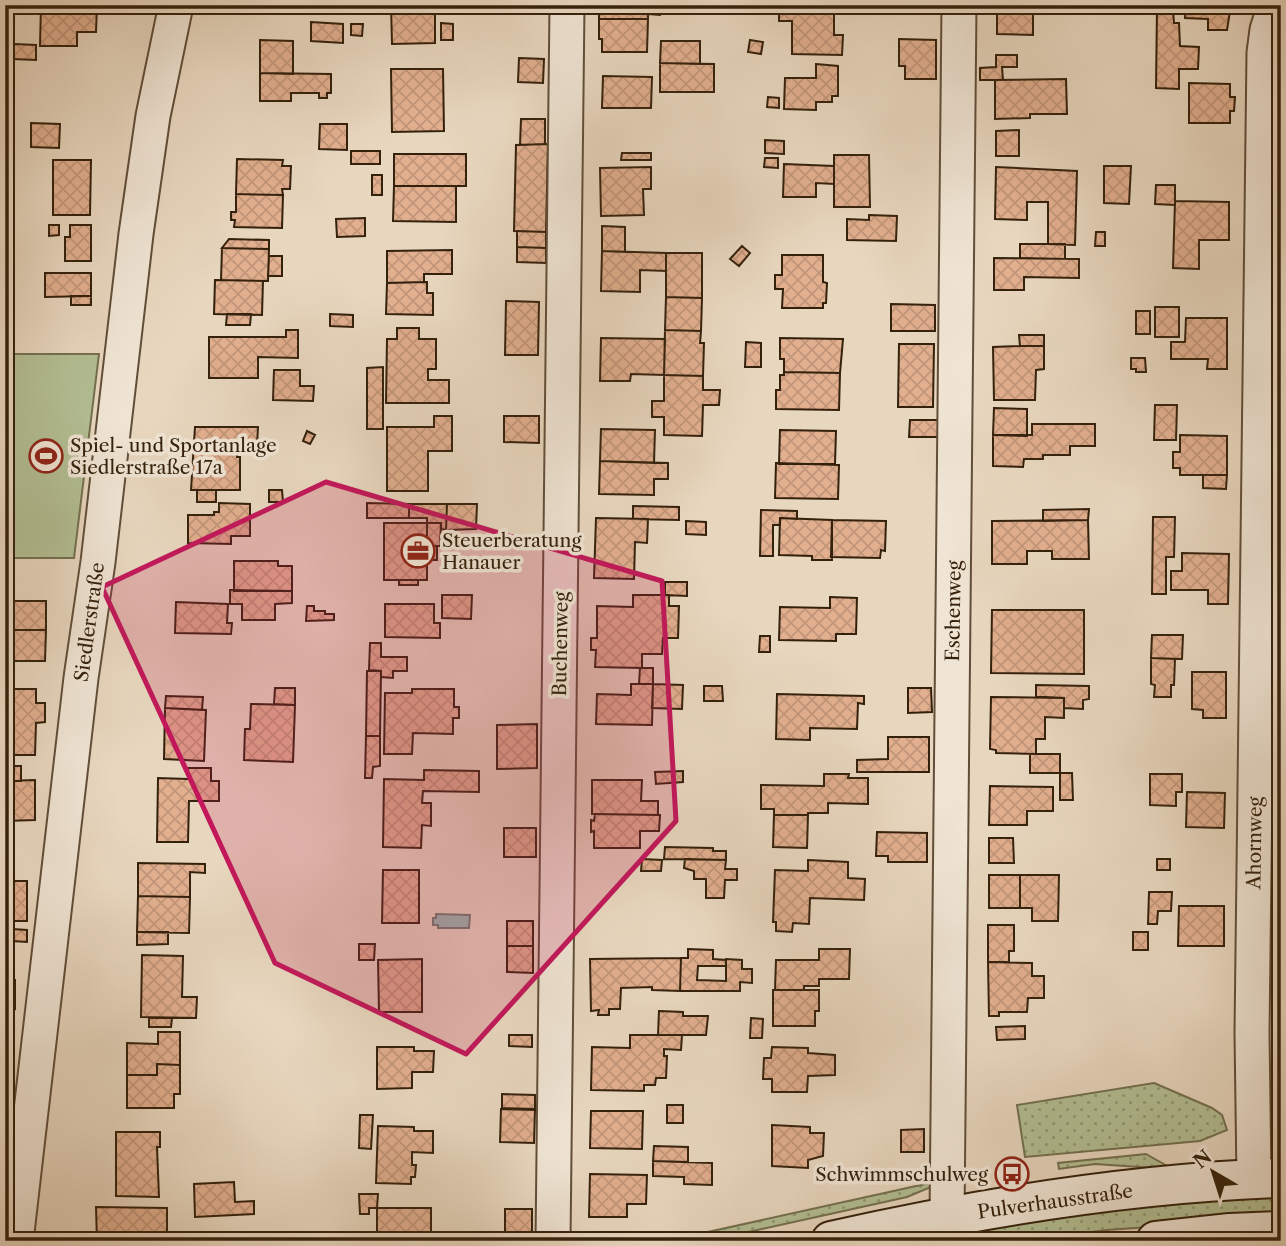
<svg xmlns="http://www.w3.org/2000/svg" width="1286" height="1246" viewBox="0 0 1286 1246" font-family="'Libre Caslon Text',serif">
<defs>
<pattern id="grass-dots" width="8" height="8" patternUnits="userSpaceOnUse" patternTransform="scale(1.75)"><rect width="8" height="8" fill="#b3bf94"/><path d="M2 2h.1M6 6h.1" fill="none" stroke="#929b77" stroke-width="1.8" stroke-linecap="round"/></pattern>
<pattern id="building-cross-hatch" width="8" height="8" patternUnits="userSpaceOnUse" patternTransform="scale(1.75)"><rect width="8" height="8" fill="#e2af8f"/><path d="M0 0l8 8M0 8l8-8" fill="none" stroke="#c2967a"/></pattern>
</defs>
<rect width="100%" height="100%" fill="#e8d7bf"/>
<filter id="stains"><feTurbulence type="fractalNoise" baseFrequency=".00286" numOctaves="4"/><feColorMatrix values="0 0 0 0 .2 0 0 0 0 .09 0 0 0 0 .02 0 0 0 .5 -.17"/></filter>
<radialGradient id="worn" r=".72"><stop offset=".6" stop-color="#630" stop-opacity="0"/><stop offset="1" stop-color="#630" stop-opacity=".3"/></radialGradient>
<path fill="url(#grass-dots)" stroke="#747050" stroke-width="2" d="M1154,1083l58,25 10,7 5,15 -27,11 -175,16 -8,-52z
M1146,1154l23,13v2l-74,-5 -36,5 -1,-6z
M930,1183l1,4 -24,10 -200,44h-40z
M1281,1194v24l-174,12 -87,11h-110l191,-33z"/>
<path fill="#b3bf94" stroke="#747050" stroke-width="2" d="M5,354h94l-25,204h-69z"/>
<path fill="#98baad" stroke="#707d6d" stroke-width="2" d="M436,914l34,1 -1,13h-31v-3h-5v-7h3z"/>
<path fill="url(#building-cross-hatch)" stroke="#34210c" stroke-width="2" d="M41,5h56l-1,27h-19v14h-37z
M284,5h19v7h-19z
M391,5h44v38l-43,1z
M599,5h62l-1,10 -12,-1v5h-49z
M792,5h42v30h9l-1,20 -50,-1v-33h-13v-14h13z
M997,5h67v8h-31v22l-36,-1z
M1186,5h45l-4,25h-19v-11l-23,-1z
M1157,9l16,1 1,13h5l1,23 19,1 -1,22h-19v20l-23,-1z
M599,19h49l-1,33h-45v-13h-3z
M311,22l32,2v19l-32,-2z
M441,23l12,1v16h-12z
M351,24h12l-1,12 -11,-1z
M899,39l37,1v39h-31v-13h-6z
M260,40l33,1v33l-33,-1z
M750,40l13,2 -2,12 -13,-2z
M661,41h39v23l-40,-1z
M14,44l22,1v15l-23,-1z
M996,55h21v12h-15l1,13h-23v-12l16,-1z
M519,58l25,1 -1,24 -25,-1z
M660,63l54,1v28h-54z
M816,64l22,2v30h-6v6h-16v8l-32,-1 1,-31h31z
M391,69h52l1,62 -52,1z
M260,73l71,1v19h-4v5h-8v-5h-28v8h-31z
M603,76l49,1 -1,31h-49z
M1066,79l1,35h-37v4l-35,1v-39z
M1189,83l41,1v13h5l-1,14h-4v12h-41z
M768,97l11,1v10l-12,-1z
M521,119h24v25l-25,1z
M31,123l29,1 -1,24 -28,-1z
M320,124h27v26l-28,-1z
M1019,130v26h-23v-25z
M765,140l19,1v13l-19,-1z
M548,144l-2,88 -32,-1 2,-86z
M351,151h29v13h-29z
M622,153h29v7h-30z
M394,154h72v32h-72z
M834,155h35l1,52h-36z
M765,158h13v10l-14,-1z
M237,159l46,1 -1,6h9l-1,23h-8l1,6 -47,-1z
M53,160h38l-1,55h-37z
M784,164l50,2v18l-18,-1v14h-33z
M1104,166h27l-2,38 -25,-1z
M651,167v22h-8l1,26 -43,1 -1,-48z
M996,167l81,4 -2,74 -27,-1v-42h-21v18l-32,-1z
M372,175h10v20h-10z
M1156,185h19v20l-20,-1z
M394,186h62v36l-63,-1z
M236,194l47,1 -1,33 -48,-1 1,-7h-4v-8h5z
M1175,201l54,1v38h-30v29l-26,-1z
M869,215l28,1 -1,25 -49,-1v-21l22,1z
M365,218v18l-28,1 -1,-18z
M49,225h10v10l-10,1z
M70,225h21v36h-26v-24h5z
M602,226l23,1v25l-23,-1z
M517,231l29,1v16l-29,-1z
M1096,232h9v14h-10z
M229,239l40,1v9l-47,-1z
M1020,244h45v15l-45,-1z
M742,246l8,7 -11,13 -9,-7z
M517,247l29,1v15l-29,-1z
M222,248l47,1 -1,32 -47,-1z
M452,250v24h-28v8l-37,1v-32z
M602,251l64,2v18l-26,-1v22l-39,-1z
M666,253h36v45l-36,-1z
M782,255h41v27l4,1 -1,20h-3v5h-41l1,-19h-8v-14h7z
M269,256h13v20h-14z
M994,258l85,1v19l-55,-1v13h-30z
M45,273h46v23l-46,1z
M215,280l48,1 -1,34 -48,-1z
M427,282v11h6v22l-47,-1 1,-31z
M71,296h20v9h-20z
M666,297l36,1 -1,33 -36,-1z
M506,301l33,1 -1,53h-33z
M891,304l44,1v26h-44z
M1155,307h24v30h-24z
M1136,311h14v23h-14z
M227,314h24l-1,11h-24z
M330,314l23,1v12l-23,-1z
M1186,318h41v51h-20l1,-10h-37v-17h14z
M397,328h22v11h17v30h-8v11h21v23h-63l1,-64h10z
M286,330h12v28l-40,-1v21h-49v-41h77z
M665,330l36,1 -1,12h4l-1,33 -39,-1z
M1019,335h25v11h-24z
M601,338l64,1 -1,36 -33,-1 -1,7h-30z
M780,338l63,1 -3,34 -56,-1v-13h-4z
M746,342l15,1v24h-16z
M899,344h35l-1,63h-35z
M1020,346h24v23l-8,1 -1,30h-41l-1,-53z
M1131,358h14l1,14h-10v-3h-5z
M383,367v62h-16v-61z
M274,370h26v16h14l-1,15 -40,-1z
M784,372l56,1 -1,37 -63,-1v-19h4v-15h4z
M664,375l39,1v14h17l-1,15h-16l-1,31 -38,-1v-18h-12v-16h12z
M1155,405h22l-1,35h-22z
M994,408l33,1v27l-34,-1z
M434,416h18v35h-24v40h-41v-64h47z
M504,416h35v27l-35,-1z
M910,420h28v17h-29z
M1032,424h63v22h-25v9h-27v4h-19l-1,8 -30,-1v-31h39z
M195,427h63l-1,19h-20v11h3v33h-49z
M601,429l54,1 -1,33 -54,-2z
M780,430l56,1 -1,33h-56z
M307,431l8,4 -5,9 -7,-3z
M1180,435l47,1v39h-47v-7h-7v-16h7z
M600,461l68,2v16h-14v16l-55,-1z
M776,463l63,2 -1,34 -63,-1z
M1203,475h24l-1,14 -23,-1z
M197,490h19v12h-19z
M269,490h13l1,12h-14z
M219,503l31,1v32h-19v8l-43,-1v-28h26v-3h5z
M367,503l42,1v14h-42z
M409,504h38l-1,26 -5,-1v-6h-14v-5h-18z
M447,504h30l-1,25 -30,1z
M633,506l46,1v13l-46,-1z
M1089,509l-1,11 -45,1v-11z
M761,510l36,1v8l-17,-1v7h-7v31h-13z
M1153,517h22l-1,40h-8v37h-14z
M596,518l52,1 -1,24 -12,-1 -1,37 -40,-1z
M780,518l52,2v40h-20v-4l-33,-1z
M832,520l54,1 -1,30 -4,-1 -1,8 -49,-1z
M1088,520l1,39h-37v-8h-25v13h-35v-43z
M686,521l20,1v13l-20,-1z
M384,523h43v57h-43z
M427,523h14l-1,23h-13z
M427,546h10v14h-10z
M1182,553l47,1 -1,50h-20v-14h-37v-19h11z
M234,561h44v5h14v25h-58z
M399,580h19v5h-19z
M665,582h22v14l-22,-1z
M5,589h7v12h-7z
M230,590l62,1v12l-17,1v16h-33v-16h-12z
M442,595h30l-1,24 -29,-1z
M633,595h36v11h10l-1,32h-15l-1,16h-20v14l-47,-1 1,-17h-5v-12h6v-32l36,1z
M830,597l27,1 -1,36h-20v7l-57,-1 1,-33 50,1z
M5,601h41v29h-41z
M176,602l52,2 -1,19h5l-1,11 -56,-1z
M385,604h49v19h6v15l-55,-1z
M307,606h7v5h11v3h9v6l-28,1z
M992,610h92v64l-93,-1z
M5,630h41l-1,31h-40z
M1152,635h31l-1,24 -31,-1z
M760,636h10v16h-11z
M370,643h11v14h26v14h-14v7l-12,-1v-6l-12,-1z
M1151,658l24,1 -1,26h-3v12h-17l1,-12 -4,-1z
M5,666h8v13h-4v10h-4z
M640,668h13v16h-14z
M367,671h14l-1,65h-14z
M1192,672h34v46h-23v-8l-11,-1z
M631,684h22l-1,41 -56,-1 1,-30 34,1z
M653,684l30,1 -1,24 -30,-1z
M1036,685l53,1v13l-6,1v9l-19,-1v-10l-28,-1z
M704,686h18l1,15h-19z
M275,688h20v17l-21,-1z
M908,688h23l1,24 -24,1z
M5,689h31v14h9v19l-9,1 -1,32h-30z
M412,689h42v18h5v11h-6v16l-40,-1 -1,21h-28l1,-61h27z
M777,694l87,2v8l-6,-1 -1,26 -47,-1v12l-34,-1z
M166,696l37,1 -1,13 -37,-2z
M991,697l73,1v20l-19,-1v22h-9v15l-40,-1v-3l-6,-1z
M251,704l44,1 -2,57 -49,-2 1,-31h5z
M165,708l41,2 -2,51 -40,-2z
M537,724v44l-40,1v-44z
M366,736h14v30l-7,1 -1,11h-7z
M888,737h41v35h-72v-12l31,-1z
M1030,754h30v19h-30z
M5,766h16v15h-16z
M188,768h23v13h8v20h-30l-1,41h-31l1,-64 30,1z
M424,770l55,1v21l-56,-1 -1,12h9v23l-9,-1 -1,23 -38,-1 1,-68 40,1z
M683,771v11l-27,2 -1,-12z
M1060,773h12l1,27h-13z
M824,774h25l-1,4h20v26l-40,-1v10h-20v2h-34v-6h-13v-24l63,1z
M1150,774h32v18h-6v14l-26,-1z
M35,780v40l-30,1v-40z
M592,780h50l-1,21h17v14l-66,-1z
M990,786l63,1v24h-26v14h-38z
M1187,792l38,1 -1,35 -38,-1z
M595,814l65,1 -1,16h-19v17h-46v-17l-3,1v-12l3,1z
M774,815h34l-1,33 -34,-1z
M504,828h32v29h-32z
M877,832l50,1v29h-39v-6h-12z
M989,838h24l1,25h-25z
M665,847l48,1v3h13v9l-62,-1z
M642,859l20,1 -1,11h-20z
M685,859l41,1 -1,9h12v11h-12l-1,18h-18v-19h-12v-8l-10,-3z
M1157,859h13v11h-13z
M808,860l40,2v16l17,1 -1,21 -54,-2 -1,26 -16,-1 -1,9 -16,-1v-9h-3l2,-52 33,1z
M138,863l67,1v9l-15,-1v25l-52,-1z
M5,866h8v15h-8z
M383,870h36v53h-37z
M989,875h31v33h-31z
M1020,875h39l-1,46h-26v-13h-12z
M5,881h22v40h-22z
M1149,892h23l-1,19h-13l-1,13h-9z
M138,896l52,1 -1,36 -52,-1z
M1179,906h45v40h-46z
M507,921h26v25h-26z
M988,925h26v26h-5v11h-21z
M12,929l15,1v12l-15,-1z
M137,932h31v12l-31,1z
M1133,932h15v18h-15z
M359,944h16l-1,16h-15z
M507,946h26v27l-26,-1z
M688,949l25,1v9l13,1v6h-28l-1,14 29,1v-22l16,1v9h10v14l-12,-1v9h-60l1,-33h7z
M819,949h31l-1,30h-30v7h-15v4h-29l1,-30h43z
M142,955l41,1 -1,41h15l-1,21 -55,-1z
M681,958l-1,33 -28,-1v-3l-31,1 -1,21h-11v6h-11l1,-5 -8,1 -1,-52z
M422,959v53h-43l-1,-52z
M988,962l44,1v13h12v22h-16l-1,14h-28v4h-10z
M5,966h4v14h6v29l-5,-1v14h-5z
M773,990h46v21h-4v15h-42z
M659,1011l24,1v4h25l-2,19h-48z
M149,1018h23l-1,9h-22z
M751,1018l12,1 -1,19h-12z
M1025,1026v13l-28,1 -1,-13z
M158,1032h22v33l-23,-1v11h-30v-32l31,1z
M509,1035h23v12l-23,-1z
M630,1035h52l-1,15 -17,-1v7h3l-1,22h-10l-1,7h-11v6l-53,-1 1,-43 38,1z
M377,1047h37v4h20l-1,21h-21v16l-35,1z
M772,1047l36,1v5l27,2v20l-27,1 -1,16h-35v-13h-9l1,-21h7z
M157,1064l23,1v29h-6v14h-47v-33h30z
M502,1094l33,1v14l-33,-1z
M667,1105h16v18h-16z
M501,1109l34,1 -1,33 -34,-1z
M591,1111h52l-1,38 -52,-1z
M360,1115h13l-2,34 -12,-1z
M772,1125l38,2v6h14l-1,23 -15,4v8l-36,-2z
M378,1126l36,1v4h19v22l-21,-1v13h4l-1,12h-4v7l-35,-1z
M924,1129v23h-23v-22z
M116,1132h44v15h-3l2,50 -43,-1z
M654,1146l34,1v15l-35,-1z
M653,1161l59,2v22l-28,-1v-7l-31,-1z
M590,1174l57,1 -1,29h-19v13h-38z
M234,1182l1,20 19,-1v13l-59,3 -1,-33z
M359,1194h19l-1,14h-8v6h-9z
M96,1207l71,1v33h-70z
M377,1208h54v33h-54z
M505,1209h27v28h-27z"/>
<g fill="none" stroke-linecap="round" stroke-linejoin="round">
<defs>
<path id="minor" d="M1254,1179l-2,-146 12,-980 3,-23 8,-25
M947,1217l12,-1212
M16,1241l65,-563 17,-116 38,-328 17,-118 23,-111
M553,1241l14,-1236"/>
<path id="secondary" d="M831,1241c147,-33 299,-58 450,-63
M1156,1241l74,-8 51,-2"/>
</defs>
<use href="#minor" stroke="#614e39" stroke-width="37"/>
<use href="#secondary" stroke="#34210c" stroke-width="42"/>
<use href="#minor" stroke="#f0e5d5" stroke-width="33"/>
<use href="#secondary" stroke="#f0e5d5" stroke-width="38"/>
</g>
<path fill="#c2185b" fill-opacity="0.2" stroke="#c2185b" stroke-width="5" stroke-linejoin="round" d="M326,482l336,99 14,240 -210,233 -191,-91 -173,-376z"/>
<defs>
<symbol id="stadium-ring" viewBox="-11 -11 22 22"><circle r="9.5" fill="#f0e5d5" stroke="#8f2418" stroke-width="1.5"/><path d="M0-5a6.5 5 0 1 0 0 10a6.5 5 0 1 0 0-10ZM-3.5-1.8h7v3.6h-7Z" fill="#8f2418"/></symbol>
<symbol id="office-ring" viewBox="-11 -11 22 22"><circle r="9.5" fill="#f0e5d5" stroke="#8f2418" stroke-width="1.5"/><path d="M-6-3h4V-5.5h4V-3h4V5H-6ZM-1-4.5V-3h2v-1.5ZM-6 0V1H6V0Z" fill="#8f2418"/></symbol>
<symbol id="bus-ring" viewBox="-11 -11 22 22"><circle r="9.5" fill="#f0e5d5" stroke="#8f2418" stroke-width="1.5"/><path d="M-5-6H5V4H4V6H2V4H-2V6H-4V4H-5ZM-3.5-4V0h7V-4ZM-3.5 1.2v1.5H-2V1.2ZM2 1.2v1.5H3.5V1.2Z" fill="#8f2418"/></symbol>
</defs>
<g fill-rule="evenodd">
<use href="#stadium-ring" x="27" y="437" width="38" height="38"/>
<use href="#office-ring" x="399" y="532" width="38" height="38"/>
<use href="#bus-ring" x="993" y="1155" width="38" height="38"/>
</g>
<g text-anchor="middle" stroke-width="7" stroke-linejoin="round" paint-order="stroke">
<g font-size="19" fill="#34210c" stroke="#f0e5d5" text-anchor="start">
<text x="70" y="452">Spiel- und Sportanlage<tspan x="70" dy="22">Siedlerstraße 17a</tspan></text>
<text x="442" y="547">Steuerberatung<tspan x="442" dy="22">Hanauer</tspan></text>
<text x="988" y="1181" text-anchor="end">Schwimmschulweg</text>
</g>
<g font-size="19" fill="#34210c" stroke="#f0e5d5">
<text transform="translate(953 611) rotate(-89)" y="7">Eschenweg</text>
<text transform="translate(89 622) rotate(-82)" y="7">Siedlerstraße</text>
<text transform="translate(560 644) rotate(-89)" y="7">Buchenweg</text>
<text transform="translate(1254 843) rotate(-89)" y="7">Ahornweg</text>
<text transform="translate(1055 1201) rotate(-8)" y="7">Pulverhausstraße</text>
</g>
</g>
<rect width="1286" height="1246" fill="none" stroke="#e8d7bf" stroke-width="28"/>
<rect x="7" y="7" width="1272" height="1232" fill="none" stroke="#34210c" stroke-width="3.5"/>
<rect x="14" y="14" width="1258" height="1218" fill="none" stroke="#34210c" stroke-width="2"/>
<g transform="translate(1213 1172) rotate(321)" stroke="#f0e5d5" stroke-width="5" paint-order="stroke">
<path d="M0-5L12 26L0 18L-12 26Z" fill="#34210c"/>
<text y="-10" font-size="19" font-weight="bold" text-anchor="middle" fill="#34210c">N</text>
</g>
<rect width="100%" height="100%" filter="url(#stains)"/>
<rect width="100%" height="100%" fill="url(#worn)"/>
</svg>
